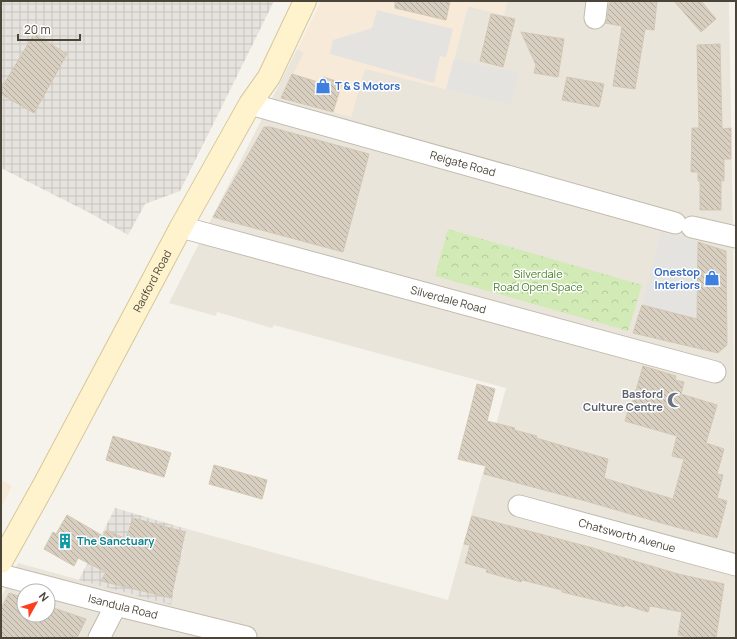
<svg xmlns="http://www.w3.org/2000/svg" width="737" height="639" viewBox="0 0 737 639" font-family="Manrope,sans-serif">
<defs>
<pattern id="industrial-grid" width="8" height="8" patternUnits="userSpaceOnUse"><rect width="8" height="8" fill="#e6e2dd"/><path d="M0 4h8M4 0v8" fill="none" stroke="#c7c3be"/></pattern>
<pattern id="park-crowns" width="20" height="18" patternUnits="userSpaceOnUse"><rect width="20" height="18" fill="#d2eab5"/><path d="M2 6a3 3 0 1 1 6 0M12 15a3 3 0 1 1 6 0" fill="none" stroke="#b6ca9c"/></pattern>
<pattern id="building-back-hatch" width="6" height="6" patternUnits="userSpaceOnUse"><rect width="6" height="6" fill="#d8cfc1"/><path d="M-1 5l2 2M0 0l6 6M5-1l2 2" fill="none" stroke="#b1aa9e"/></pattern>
</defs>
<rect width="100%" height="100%" fill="#f6f3ec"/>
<path fill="#eae5da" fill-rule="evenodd" d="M507,1h222l4,235 2,402h-734v-40l17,-35 153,42 16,-76 261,71 58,-212 -232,-63 -2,3 -55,-16 -1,4 -47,-13 128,-254 7,3 142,37 22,-83 36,9zM24,591h24v24h-24z"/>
<path fill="#f7ead8" d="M321,1h186l-3,14 -36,-9 -22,83 -81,-20 -14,48 -70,-19 23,-46 -7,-3z
M1,480l11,6 -11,22z"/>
<path fill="url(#industrial-grid)" d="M1,1h273l-94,190 -35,13 -17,31 -38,-22 -89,-45z
M115,508l72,21 -16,76 -92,-25z"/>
<path fill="url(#park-crowns)" d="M448,229l194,56 -14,46 -193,-55z"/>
<path fill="#e5e3e0" d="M377,10l76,19 -7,28 -6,-1 -6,27 -104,-29 3,-14 39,-12z
M454,59l65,14 -9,32 -64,-16z
M661,232l37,10 -1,77 -55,-14z"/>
<path fill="url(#building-back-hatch)" stroke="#d3c7b4" d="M395,1h55l-4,19 -51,-12z
M611,1h46l-3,29 -9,-1 -10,60 -22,-3 9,-60 -17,-3 2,-4 2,-14z
M674,1h27l15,18 -15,13z
M491,14l24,5 -12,48 -23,-6z
M521,32l43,7 -6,38 -24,-4 2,-8z
M34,34l33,20 -33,59 -33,-19v-5z
M720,44l2,85 9,-1v31h-7v22l-3,-1v30h-21v-29h-2v-9h-7l1,-44h7l-2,-83z
M292,74l29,9 2,-6 19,6 -9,29 -52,-14z
M567,77l37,7 -5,23 -37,-7z
M264,127h6l99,27 -26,98 -130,-35z
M698,242l28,9 1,94 -9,8 -85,-20 9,-28 55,14z
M643,366l33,10 -1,4 9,2 -3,12 36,11 -11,38 18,6 -7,25 6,1 -6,23 10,3 -10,37 -52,-14 -76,-22 -105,-28 2,-8 -28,-7 19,-75 18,5 -8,32 28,7 -1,2 23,6 -1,2 72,21 -4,19 19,6 50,15 11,-40 -12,-3 5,-20 -52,-15 5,-18 2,1z
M113,436l58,17 -7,24 -58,-17z
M214,465l53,15 -5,19 -53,-15z
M67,515l36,21 4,-6 19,9 7,-21 52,14 -14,66 -70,-17 5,-9 -28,-14 -4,8 -30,-17 9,-17 3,2z
M472,516l121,32 15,5 70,21 46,10 -8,54h-22l-16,-3 4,-23 -32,-6 -2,6 -23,-7 -1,2 -62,-15v-2l-40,-10 -1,2 -35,-10 1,-3 -22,-6 5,-18 -6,-1z
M9,593l15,5v17h24v-9l38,13 -9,19h-76v-29z"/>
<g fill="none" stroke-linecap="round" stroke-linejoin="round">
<defs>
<g id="street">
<path d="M595,18l2,-17"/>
<path id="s1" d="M250,104l425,119"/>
<path id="s2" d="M181,227l534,145"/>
<path d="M692,227l44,10"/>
<path id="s3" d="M519,506l217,59"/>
<path id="s4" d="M1,575l115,30 130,32"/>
<path d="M99,638l17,-33"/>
</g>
<g id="secondary">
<path id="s5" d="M1,562l44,-79 136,-256 69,-123 19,-27 36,-76"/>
</g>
</defs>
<use href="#street" stroke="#c2bbae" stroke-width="23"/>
<use href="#secondary" stroke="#d6c79b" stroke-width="24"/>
<use href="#street" stroke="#fff" stroke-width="21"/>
<use href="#secondary" stroke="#fff3cd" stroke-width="22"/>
</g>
<defs>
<symbol id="shop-bare" viewBox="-9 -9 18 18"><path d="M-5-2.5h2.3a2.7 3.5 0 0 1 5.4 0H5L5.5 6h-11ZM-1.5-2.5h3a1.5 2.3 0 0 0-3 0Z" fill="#3f7fe0" stroke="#fff" stroke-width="2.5" paint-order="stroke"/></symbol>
<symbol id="mosque-bare" viewBox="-9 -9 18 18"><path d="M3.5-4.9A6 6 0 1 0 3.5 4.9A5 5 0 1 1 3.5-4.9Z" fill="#6b7280" stroke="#fff" stroke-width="2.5" paint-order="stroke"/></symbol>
<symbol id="building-bare" viewBox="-9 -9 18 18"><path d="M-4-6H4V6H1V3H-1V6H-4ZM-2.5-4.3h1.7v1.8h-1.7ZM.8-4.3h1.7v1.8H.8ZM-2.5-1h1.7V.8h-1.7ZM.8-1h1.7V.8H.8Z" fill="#0f9aa8" stroke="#fff" stroke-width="2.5" paint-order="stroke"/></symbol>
</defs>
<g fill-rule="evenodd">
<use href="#shop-bare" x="312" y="75" width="22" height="22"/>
<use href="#shop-bare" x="701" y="267" width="22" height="22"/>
<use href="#mosque-bare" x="664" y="389" width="22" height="22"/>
<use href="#building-bare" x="54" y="530" width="22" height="22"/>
</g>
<g text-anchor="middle" stroke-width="3" stroke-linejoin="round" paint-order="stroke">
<g font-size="11" font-weight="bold" fill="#366cbe" stroke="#fff" text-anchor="start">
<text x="335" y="90">T &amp; S Motors</text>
<text x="700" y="276" text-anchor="end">Onestop<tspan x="700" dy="13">Interiors</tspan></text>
</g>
<g font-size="11" fill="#4b4439" stroke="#fff">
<text dy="4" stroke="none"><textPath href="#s1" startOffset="221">Reigate Road</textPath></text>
<text dy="4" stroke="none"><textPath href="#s5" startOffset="319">Radford Road</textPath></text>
<text dy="4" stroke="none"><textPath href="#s2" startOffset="277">Silverdale Road</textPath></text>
<text dy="4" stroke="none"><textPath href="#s3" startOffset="112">Chatsworth Avenue</textPath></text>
<text dy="4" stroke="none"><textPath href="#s4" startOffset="126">Isandula Road</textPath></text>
</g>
<g font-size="11" fill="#4a7f2a" stroke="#fff">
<text x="538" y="278">Silverdale<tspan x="538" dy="13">Road Open Space</tspan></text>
</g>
<g font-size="11" font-weight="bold" fill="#5b616d" stroke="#fff" text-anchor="end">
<text x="663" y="398">Basford<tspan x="663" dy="13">Culture Centre</tspan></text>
</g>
<g font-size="11" font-weight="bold" fill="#0d838f" stroke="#fff" text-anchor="start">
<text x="77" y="545">The Sanctuary</text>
</g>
</g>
<rect width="737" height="639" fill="none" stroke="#4b4439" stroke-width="4"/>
<g transform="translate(36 603) rotate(51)"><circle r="19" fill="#ffffff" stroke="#b7b4b0"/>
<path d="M0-3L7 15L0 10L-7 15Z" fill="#fc3f1d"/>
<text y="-6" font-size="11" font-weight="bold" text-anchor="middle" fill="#4b4439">N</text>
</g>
<path d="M18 34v6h62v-6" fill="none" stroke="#4b4439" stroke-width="2"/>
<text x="24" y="34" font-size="12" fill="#4b4439" stroke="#ffffff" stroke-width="3" paint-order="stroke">20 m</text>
</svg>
